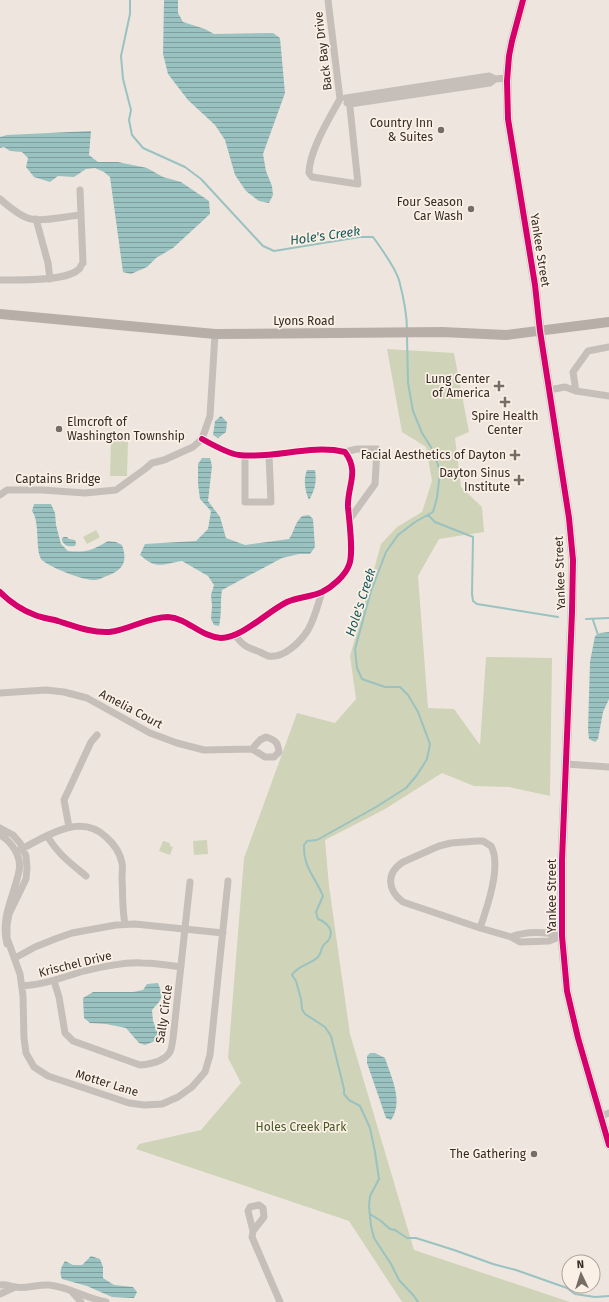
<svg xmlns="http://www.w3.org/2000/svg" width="609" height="1302" viewBox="0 0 609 1302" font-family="'Fira Sans',sans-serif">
<defs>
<pattern id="water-rules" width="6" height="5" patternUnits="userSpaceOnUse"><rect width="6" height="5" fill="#99c2c1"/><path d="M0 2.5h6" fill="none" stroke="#7e9e9d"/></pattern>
</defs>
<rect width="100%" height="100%" fill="#eee6de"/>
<path fill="#cfd3b7" d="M387,349l67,4 15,79 -14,6 6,49 21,20 2,25 -45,7 -21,37 10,132 26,1 26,36 6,-88 66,1 -2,138 -41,-9 -35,-1 -32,-13 -57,36 -60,31 4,46 21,148 64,216 156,52h-168l-53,-81 -213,-72 3,-5 62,-14 40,-47 -13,-25 16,-200 53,-145 38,10 21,-24 -6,-43 31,-112 16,-17 25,-15 10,-31 -6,-34 -24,-15z
M111,441h17l-1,35h-17z
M96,530l4,7 -13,7 -4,-7z
M207,840l1,14 -14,1 -1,-14z
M163,841l7,2v3l3,1 -3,8 -11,-4z"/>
<path fill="url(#water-rules)" d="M164,0h14v13l5,9 22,7 9,5 59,-1 7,5 5,55 -22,61 3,17 6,15 1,9 -4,8 -10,-2 -13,-10 -11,-16 -10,-35 -10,-15 -27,-25 -20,-26 -5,-20z
M91,131l-2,24 9,7h20l29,6 16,9 18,5 28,19 1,13 -37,34 -17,10 -9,9 -16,7 -8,-2 -13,-95 -6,-5 -9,-4 -9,1 -12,8 -16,-1 -8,6 -16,-5 -8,-10 2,-9 -6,-6 -12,-1 -6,-4 -4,1v-11l7,-2z
M221,416l6,6 -1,10 -8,6 -5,-3 2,-14z
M202,458h8l2,8 -4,35 12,16 6,21 19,7 44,-6c6,-9 5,-15 13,-23l7,-1 4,4 2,28 -5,7h-11l-17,4 -60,32c-2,12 0,24 -3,36l-5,-1 -3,-6 1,-13 -1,-11 3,-10 -6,-9 -26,-15c-20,3 -25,9 -42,-6l5,-11 51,-3 12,-12 3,-18 -11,-12 -2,-15v-20z
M307,470h8c2,12 0,20 -6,30 -4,-9 -6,-20 -2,-30z
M34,504h17l4,9 1,12 5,19 7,7c18,2 25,-1 40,-10l8,1 6,3c6,17 1,25 -15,31 -4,1 -8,4 -12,4 -11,1 -43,-12 -52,-19 -9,-7 -2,-38 -11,-50z
M64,537h3l2,2 6,1 1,3 -1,3c-6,1 -10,0 -13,-5v-3z
M609,632v67l-6,13 -5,27 -3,3 -6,-3 -1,-10 2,-67 5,-26 5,-3z
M158,983c6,15 4,16 -6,27l1,11 5,13 -3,7 -10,4 -6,-2 -13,-15 -20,-4 -16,-1 -6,-5 -1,-20 10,-6h40l10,-2 4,-6z
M370,1053h5l10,5c6,19 19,43 6,62l-5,-2 -19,-55v-7z
M91,1256l9,3 3,8v11l11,7 19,2 4,5 -3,6 -22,-1 -25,-11 -25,-7c-3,-7 -1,-12 3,-18l8,4h9z"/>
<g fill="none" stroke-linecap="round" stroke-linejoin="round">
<path stroke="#99c2c1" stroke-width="2" d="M130,0v14l-9,42 2,23 8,31 -2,10 3,15 11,13 42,19 16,12 62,67 11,5 86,-14h13c8,11 22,30 26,43 4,15 8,34 8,50
M407,336l1,47 5,28 9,22 12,19 6,20 -3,26 -4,14 -18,10 -17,13 -12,17 -15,39 -16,58 2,19 5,11 23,8h15l8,8 10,17 12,32 -3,15 -10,16 -11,13 -30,19 -59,33 -10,1 -3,4c-1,23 11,31 19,51l-7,16 2,7c10,4 17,12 10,22 -2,2 -4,3 -5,5 -2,3 -2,8 -5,11 -8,8 -20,8 -26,18l4,6 5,18 1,10 3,5 20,13 6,9 13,53v5l5,6 11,6 10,22 5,24 4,27 -9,17 -1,10 2,20 3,12 17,26 8,16 15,16 4,6
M428,515l7,7 38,15 -1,57 1,7 4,3 81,13
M586,619l23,-1
M593,620l5,15
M370,1214l11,7 9,8 5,1 12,8h9l38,12 39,14 23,6 51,18 8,6 20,3 14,-1"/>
<path stroke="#c6beb8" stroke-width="7" d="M328,0l12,99
M346,98l143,-22 6,3 12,-1
M340,99c-11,19 -31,53 -31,74l3,4 46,7 -9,-86
M347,103l3,1 140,-21 5,-4
M0,199c8,7 21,18 31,20 13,3 35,-3 50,-4
M36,219l12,44 2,16
M0,280c17,0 69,2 80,-12 0,0 2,-5 3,-5l-3,-73
M549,390l16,-3 11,4 33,5
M576,391l-3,-19 15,-21 21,-4
M345,452l12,-3h20l-2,35 -26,36
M245,455v47h26l-2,-47
M0,495l7,-5h35l43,3 31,-3 29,-21 7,-6 12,-3 29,-13 9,-8 8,-23 5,-82
M0,592c9,9 22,18 35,23 7,3 16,4 23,6 16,5 34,12 51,11 20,-2 38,-15 59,-15 19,1 33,20 53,21 21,0 47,-27 66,-36 11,-5 24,-5 35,-10 10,-5 23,-16 27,-27 5,-11 0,-45 -1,-58 -1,-21 12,-35 -3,-55 -35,-8 -71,7 -106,3 -9,-1 -28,-11 -37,-16
M235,635c9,12 12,12 25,17 3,2 6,3 8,4 16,3 33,-15 40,-26 7,-12 10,-26 14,-38
M0,693l46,-3 18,2 23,6 63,35 27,10 27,7 48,-1 13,8h9l5,-5c-1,-10 -4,-12 -13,-15l-6,3 -8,9
M566,764l43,3
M69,827l-5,-27 27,-58 6,-7
M0,828l13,7 7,8 6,13 1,12 -1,11 -17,35 -2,11v13l13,36 3,22 1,42 2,15 8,14 14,9 81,27 15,2 18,-1 16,-7 14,-10 13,-15 5,-17 18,-174
M0,835c12,7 22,22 19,36 -5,25 -19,47 -12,73
M47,836c12,19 22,26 39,40
M477,841h6l8,5c11,19 -4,62 -11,82l-77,-26c-16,-12 -17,-29 0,-40l36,-16 12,-3z
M16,852c26,-13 63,-41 90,-15 8,7 14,15 16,26 1,4 0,10 0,15 1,16 0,31 3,46
M480,928l31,9 9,5 29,-1 13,-5
M511,937c16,-6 35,-5 51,-1
M15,958l20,-11 20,-8 17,-6 44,-8 19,-1 88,9
M54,981l5,16 6,36 8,8 67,24c10,-1 24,-3 30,-13 2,-4 2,-9 3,-13l17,-157
M22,986c22,-1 41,-9 62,-15 18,-4 39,-9 58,-8 13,0 26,2 39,4
M601,1116l8,-3
M253,1231l11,-14 -1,-9 -4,-3 -9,2 -2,4 5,20 -1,6 28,65
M0,1285c6,-1 10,1 15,2 11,2 23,-3 34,-2 20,2 37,13 57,17
M72,1292l9,10
M0,1294l15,-7"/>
<path stroke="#c6beb8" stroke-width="9" d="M523,0l-11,41 -3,15 -2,25 1,38 27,166 5,46 29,187 4,42 -1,52 -10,248v76l5,55 11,47 31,107"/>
<path stroke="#b7aea8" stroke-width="10" d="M0,314l215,20 227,-2 64,3 103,-13"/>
<defs>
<path id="cycleway" d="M523,0l-11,41 -3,15 -2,25 1,38 27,166 5,46 29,187 4,42 -1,52 -10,248v76l5,55 11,47 31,107
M0,592c9,9 22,18 35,23 7,3 16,4 23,6 16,5 34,12 51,11 20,-2 38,-15 59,-15 19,1 33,20 53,21 21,0 47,-27 66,-36 11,-5 24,-5 35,-10 10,-5 23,-16 27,-27 5,-11 0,-45 -1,-58 -1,-21 12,-35 -3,-55 -35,-8 -71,7 -106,3 -9,-1 -28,-11 -37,-16"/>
</defs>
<use href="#cycleway" stroke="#fbf0e5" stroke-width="8"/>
<use href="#cycleway" stroke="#d6006c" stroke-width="6"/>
</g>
<g fill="#776c66" stroke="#fbf0e5" stroke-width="1.5">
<circle cx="441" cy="130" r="4"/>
<circle cx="471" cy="209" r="4"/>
<path d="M497 380h4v4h4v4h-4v4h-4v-4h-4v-4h4z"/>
<path d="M503 396h4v4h4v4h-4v4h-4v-4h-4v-4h4z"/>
<circle cx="59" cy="429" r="4"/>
<path d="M513 449h4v4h4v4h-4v4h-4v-4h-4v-4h4z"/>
<path d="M517 474h4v4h4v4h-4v4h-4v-4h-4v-4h4z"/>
<circle cx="534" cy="1154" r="4"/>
</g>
<g text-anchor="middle" stroke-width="3.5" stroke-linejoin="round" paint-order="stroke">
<g font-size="12" fill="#372b26" stroke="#fbf0e5">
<text transform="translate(323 51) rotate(-97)" y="4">Back Bay Drive</text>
<text transform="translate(540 250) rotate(81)" y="4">Yankee Street</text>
<text x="304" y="325">Lyons Road</text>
<text x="58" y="483">Captains Bridge</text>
<text transform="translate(560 573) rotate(-92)" y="4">Yankee Street</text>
<text transform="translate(131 709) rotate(28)" y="4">Amelia Court</text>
<text transform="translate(552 896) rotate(-90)" y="4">Yankee Street</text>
<text transform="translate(75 964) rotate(-14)" y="4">Krischel Drive</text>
<text transform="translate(164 1014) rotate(-82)" y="4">Sally Circle</text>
<text transform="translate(107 1083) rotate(17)" y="4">Motter Lane</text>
</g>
<g font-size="12" fill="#372b26" stroke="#fbf0e5" text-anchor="end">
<text x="433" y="127">Country Inn<tspan x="433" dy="14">&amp; Suites</tspan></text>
<text x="463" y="206">Four Season<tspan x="463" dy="14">Car Wash</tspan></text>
<text x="490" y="383">Lung Center<tspan x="490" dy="14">of America</tspan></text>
<text x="505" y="420" text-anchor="middle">Spire Health<tspan x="505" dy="14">Center</tspan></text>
<text x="67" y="426" text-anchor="start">Elmcroft of<tspan x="67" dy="14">Washington Township</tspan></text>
<text x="506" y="459">Facial Aesthetics of Dayton</text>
<text x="510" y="477">Dayton Sinus<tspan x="510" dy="14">Institute</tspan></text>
<text x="526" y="1158">The Gathering</text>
</g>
<g font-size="12" fill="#485827" stroke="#fbf0e5">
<text x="301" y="1131">Holes Creek Park</text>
</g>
<g font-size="13" font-style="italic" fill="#175a5d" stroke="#fbf0e5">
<text transform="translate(325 235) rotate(-8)" y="5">Hole's Creek</text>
<text transform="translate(360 602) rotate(-72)" y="5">Hole's Creek</text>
</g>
</g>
<g transform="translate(581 1274) rotate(356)"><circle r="19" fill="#fbf0e5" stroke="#ada199"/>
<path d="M0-3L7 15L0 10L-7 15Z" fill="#776c66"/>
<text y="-6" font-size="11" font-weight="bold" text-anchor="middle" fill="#372b26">N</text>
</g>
</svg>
